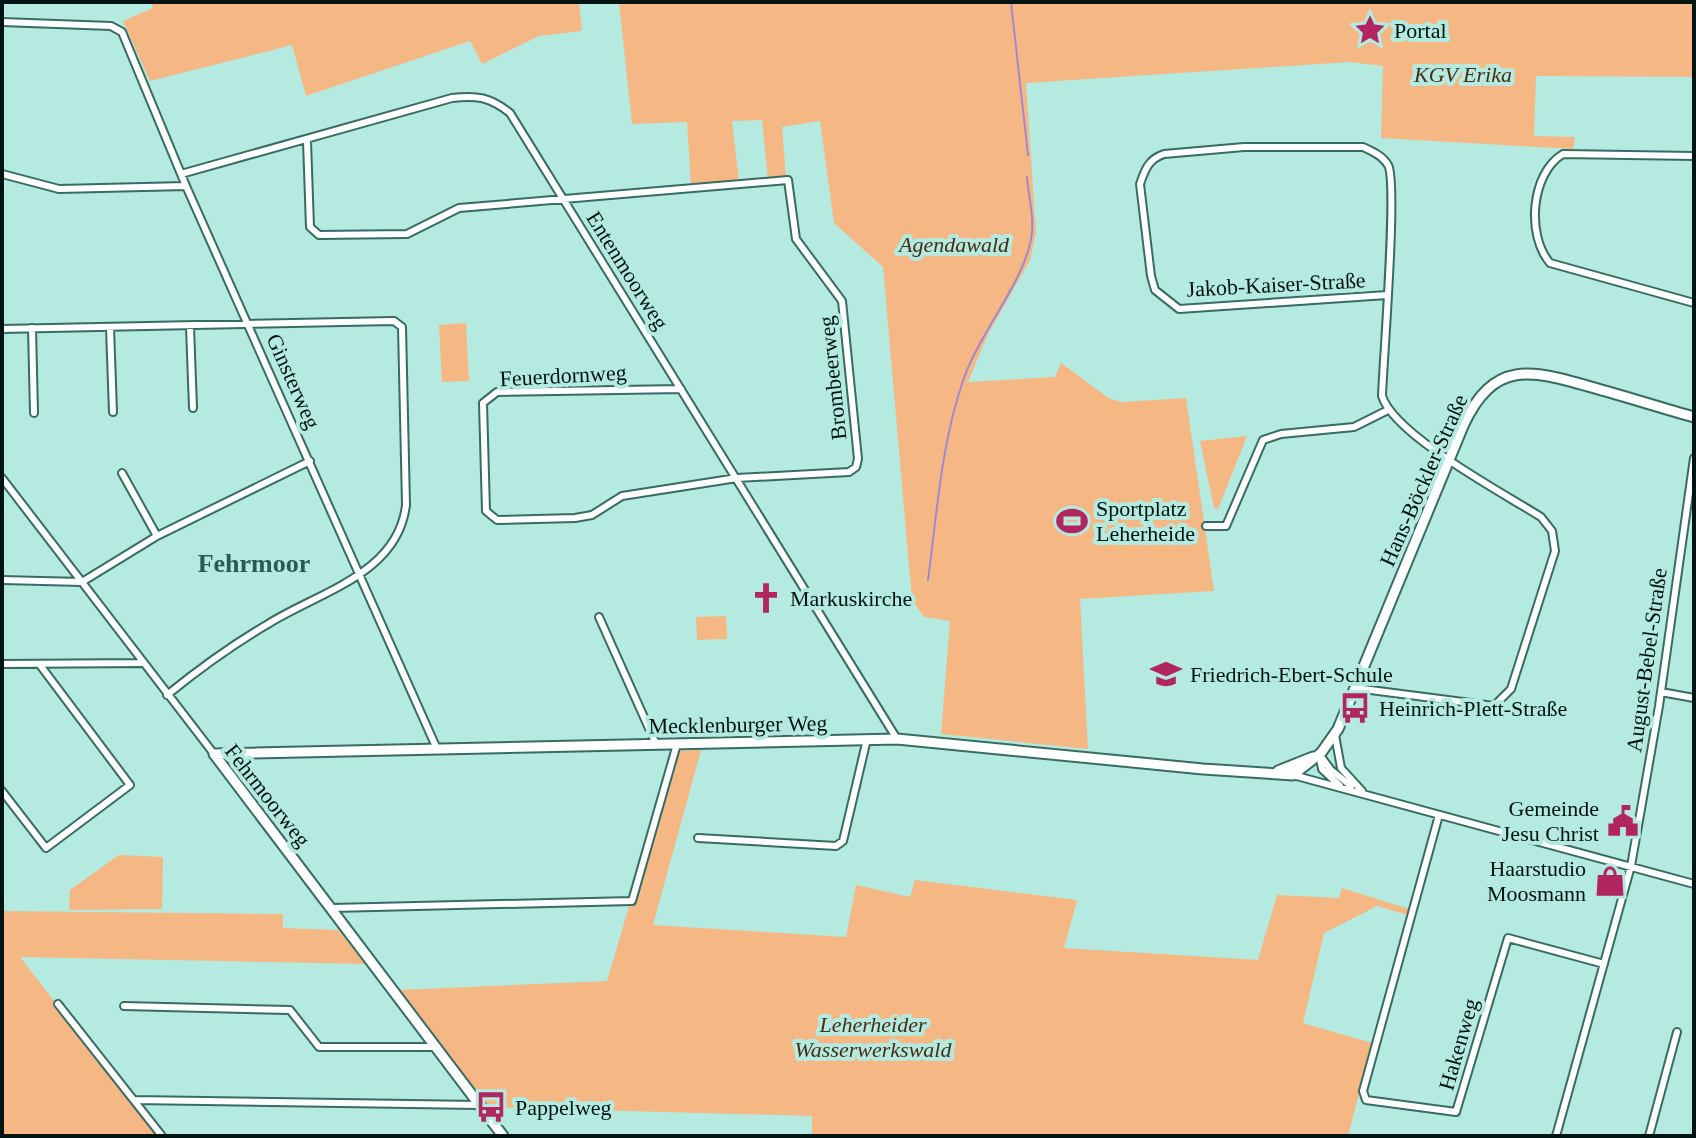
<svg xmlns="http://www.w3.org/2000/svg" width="1696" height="1138" viewBox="0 0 1696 1138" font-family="'Times New Roman',serif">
<rect width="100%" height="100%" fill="#b4eadf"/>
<path fill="#f5b885" d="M151,2h428l3,29 -43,5 -57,28 -12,-23 -164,55 -14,-51 -142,36 -27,-60 30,-13z
M619,2h1075v75l-158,-1 -2,60 41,1 -2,12 -192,-11 2,-72 -34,-4 -323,21 10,150 -6,27 -43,76 -19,46 87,-5 6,-14 49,36 13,3 63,-4 28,193 -134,8 8,150 -147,-15 9,-113 -26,-4 -12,-17 -29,-333 -49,-44 -14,-102 -38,6 4,50 -18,2 -6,-59 -30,1 7,60 -48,4 -4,-63 -55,2z
M466,323l3,58 -27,1 -3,-57z
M1247,436l-29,73 -4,-1 -14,-67z
M726,616l1,23 -30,1 -1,-23z
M701,750l-48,175 193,12 10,-52 54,12 5,-17 162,20 -13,48 194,12 19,-65 62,3 3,-10 67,21 -2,6 -30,-9 -53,27 -21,90 69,20 -24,93h-536v-20l-327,-9 -87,-117 209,-9 68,-230z
M119,855l44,2 -1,52 -93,1 1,-20z
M2,911l281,3v14l55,2 28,34 -346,-7 138,179h-156z"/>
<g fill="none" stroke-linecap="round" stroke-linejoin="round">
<path stroke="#a188cc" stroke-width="2" d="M1011,2l17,153
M928,580c9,-66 13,-136 35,-199 15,-47 65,-103 69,-149 2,-17 -4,-38 -5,-55"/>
<defs>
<path id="street" d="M2,22l109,4 11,6 64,154 251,563
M307,141l3,86 9,8 88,-1 52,-26 329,-28 8,59 46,62 16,158 -2,8 -7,5 -112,6 -115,18 -30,19 -17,3 -78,2 -11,-9 -3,-108 14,-11 184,-3
M1694,156l-131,-2c-32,19 -37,81 -13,109l144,40
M2,174l57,15 127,-3
M181,174l271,-76c25,-3 38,-1 58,15l387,626
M190,327l3,81
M32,328l2,85
M110,328l3,84
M2,329l392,-8 8,6 4,178c-8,69 -87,87 -138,119 -36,21 -69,45 -101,71
M122,473l35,63
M2,478l212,276
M1206,526h20l37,-86 18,-6 73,-7 32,-16
M2,580l80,2 75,-46 153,-75
M599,617l57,127
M2,664l140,-1
M1355,688l139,18 17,-17 44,-138 -3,-20 -11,-14c-38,-24 -147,-82 -159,-121 1,-33 16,-214 6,-231 -5,-9 -16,-14 -25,-18h-119l-80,7c-15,5 -19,15 -24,30l11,92 4,14 24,19 208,-14
M1661,692l33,6
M1335,735l6,33 21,23
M1319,754l12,16 20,16
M1319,754l3,15 18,17
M1293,775l401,109
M2,791l44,57 84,-63 -90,-120
M1439,815l-76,276 3,9 90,12 52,-174 96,26
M698,838l138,8 7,-5 24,-102
M332,908l300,-7 45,-157
M58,1004l104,132
M124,1006l166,4 29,37h116
M134,1100l345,5
M1556,1136l75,-270 28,-160 35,-248
M1649,1136l28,-104"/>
<path id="secondary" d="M214,754l683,-15 306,30 90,6 28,-22 17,-24 125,-303c32,-70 72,-55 135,-37 32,9 64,19 96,28
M214,754l289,382
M1278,771l35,-14"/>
</defs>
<use href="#street" stroke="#386c62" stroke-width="10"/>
<use href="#secondary" stroke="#386c62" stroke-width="13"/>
<use href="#street" stroke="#fff" stroke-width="6"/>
<use href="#secondary" stroke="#fff" stroke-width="9"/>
</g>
<defs>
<symbol id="sight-bare" viewBox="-9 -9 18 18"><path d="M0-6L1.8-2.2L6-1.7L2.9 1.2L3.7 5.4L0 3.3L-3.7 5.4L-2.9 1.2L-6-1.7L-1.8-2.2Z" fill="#b12560" stroke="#b4eadf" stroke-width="2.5" paint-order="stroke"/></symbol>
<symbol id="stadium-bare" viewBox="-9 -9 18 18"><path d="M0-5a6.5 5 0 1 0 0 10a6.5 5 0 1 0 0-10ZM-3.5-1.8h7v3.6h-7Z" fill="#b12560" stroke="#b4eadf" stroke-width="2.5" paint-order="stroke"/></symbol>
<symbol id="church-bare" viewBox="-9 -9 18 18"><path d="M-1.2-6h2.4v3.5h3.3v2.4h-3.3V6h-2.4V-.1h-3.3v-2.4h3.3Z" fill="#b12560" stroke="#b4eadf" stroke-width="2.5" paint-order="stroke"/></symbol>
<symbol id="school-bare" viewBox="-9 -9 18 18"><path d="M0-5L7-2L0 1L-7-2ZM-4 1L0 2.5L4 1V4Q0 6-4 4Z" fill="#b12560" stroke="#b4eadf" stroke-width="2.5" paint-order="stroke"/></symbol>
<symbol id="bus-bare" viewBox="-9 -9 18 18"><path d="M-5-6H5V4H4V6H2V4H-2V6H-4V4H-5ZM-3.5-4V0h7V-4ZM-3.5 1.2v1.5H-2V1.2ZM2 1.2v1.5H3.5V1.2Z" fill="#b12560" stroke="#b4eadf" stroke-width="2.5" paint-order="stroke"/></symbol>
<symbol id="civic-bare" viewBox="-9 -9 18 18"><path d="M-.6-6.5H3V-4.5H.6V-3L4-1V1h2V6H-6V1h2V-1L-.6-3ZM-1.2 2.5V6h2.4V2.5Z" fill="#b12560" stroke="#b4eadf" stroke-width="2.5" paint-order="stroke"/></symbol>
<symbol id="shop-bare" viewBox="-9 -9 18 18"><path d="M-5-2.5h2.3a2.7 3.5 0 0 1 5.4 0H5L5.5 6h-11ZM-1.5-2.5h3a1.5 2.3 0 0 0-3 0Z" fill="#b12560" stroke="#b4eadf" stroke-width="2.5" paint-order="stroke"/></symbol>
</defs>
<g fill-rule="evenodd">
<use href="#sight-bare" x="1348" y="8" width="44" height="44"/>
<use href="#stadium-bare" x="1050" y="499" width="44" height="44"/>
<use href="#church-bare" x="744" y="576" width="44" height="44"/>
<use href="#school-bare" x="1144" y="652" width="44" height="44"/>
<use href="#bus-bare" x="1333" y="686" width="44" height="44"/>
<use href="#civic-bare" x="1601" y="799" width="44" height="44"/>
<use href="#shop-bare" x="1588" y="859" width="44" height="44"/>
<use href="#bus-bare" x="469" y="1085" width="44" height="44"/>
</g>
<g text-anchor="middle" stroke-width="8" stroke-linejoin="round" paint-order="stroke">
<g font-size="22" fill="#011411" stroke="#b4eadf" text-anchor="start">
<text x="1394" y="38">Portal</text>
<text x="1096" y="516">Sportplatz<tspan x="1096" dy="25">Leherheide</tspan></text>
<text x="790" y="606">Markuskirche</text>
<text x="1190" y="682">Friedrich-Ebert-Schule</text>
<text x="1379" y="716">Heinrich-Plett-Straße</text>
<text x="1599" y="816" text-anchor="end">Gemeinde<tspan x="1599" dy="25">Jesu Christ</tspan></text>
<text x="1586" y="876" text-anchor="end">Haarstudio<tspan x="1586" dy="25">Moosmann</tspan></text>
<text x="515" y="1115">Pappelweg</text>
</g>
<g font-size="22" font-style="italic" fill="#482d16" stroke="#b4eadf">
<text x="1463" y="82">KGV Erika</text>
<text x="954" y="252">Agendawald</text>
<text x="873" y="1032">Leherheider<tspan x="873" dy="25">Wasserwerkswald</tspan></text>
</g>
<g font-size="22" fill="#011411" stroke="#b4eadf">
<text transform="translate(628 270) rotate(58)" y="8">Entenmoorweg</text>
<text transform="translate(1276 284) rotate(-3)" y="8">Jakob-Kaiser-Straße</text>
<text transform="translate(563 375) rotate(-3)" y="8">Feuerdornweg</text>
<text transform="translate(832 378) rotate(-96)" y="8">Brombeerweg</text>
<text transform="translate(294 381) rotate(66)" y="8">Ginsterweg</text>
<text transform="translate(1423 480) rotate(-66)" y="8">Hans-Böckler-Straße</text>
<text transform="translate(1646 660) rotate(-82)" y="8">August-Bebel-Straße</text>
<text transform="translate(738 724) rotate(-1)" y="8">Mecklenburger Weg</text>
<text transform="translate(268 795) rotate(52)" y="8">Fehrmoorweg</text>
<text transform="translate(1458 1044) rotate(-74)" y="8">Hakenweg</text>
</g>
<g font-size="26" font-weight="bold" fill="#285c53" stroke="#b4eadf">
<text x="254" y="572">Fehrmoor</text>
</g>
</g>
<rect width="1696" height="1138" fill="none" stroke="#011411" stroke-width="8"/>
</svg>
